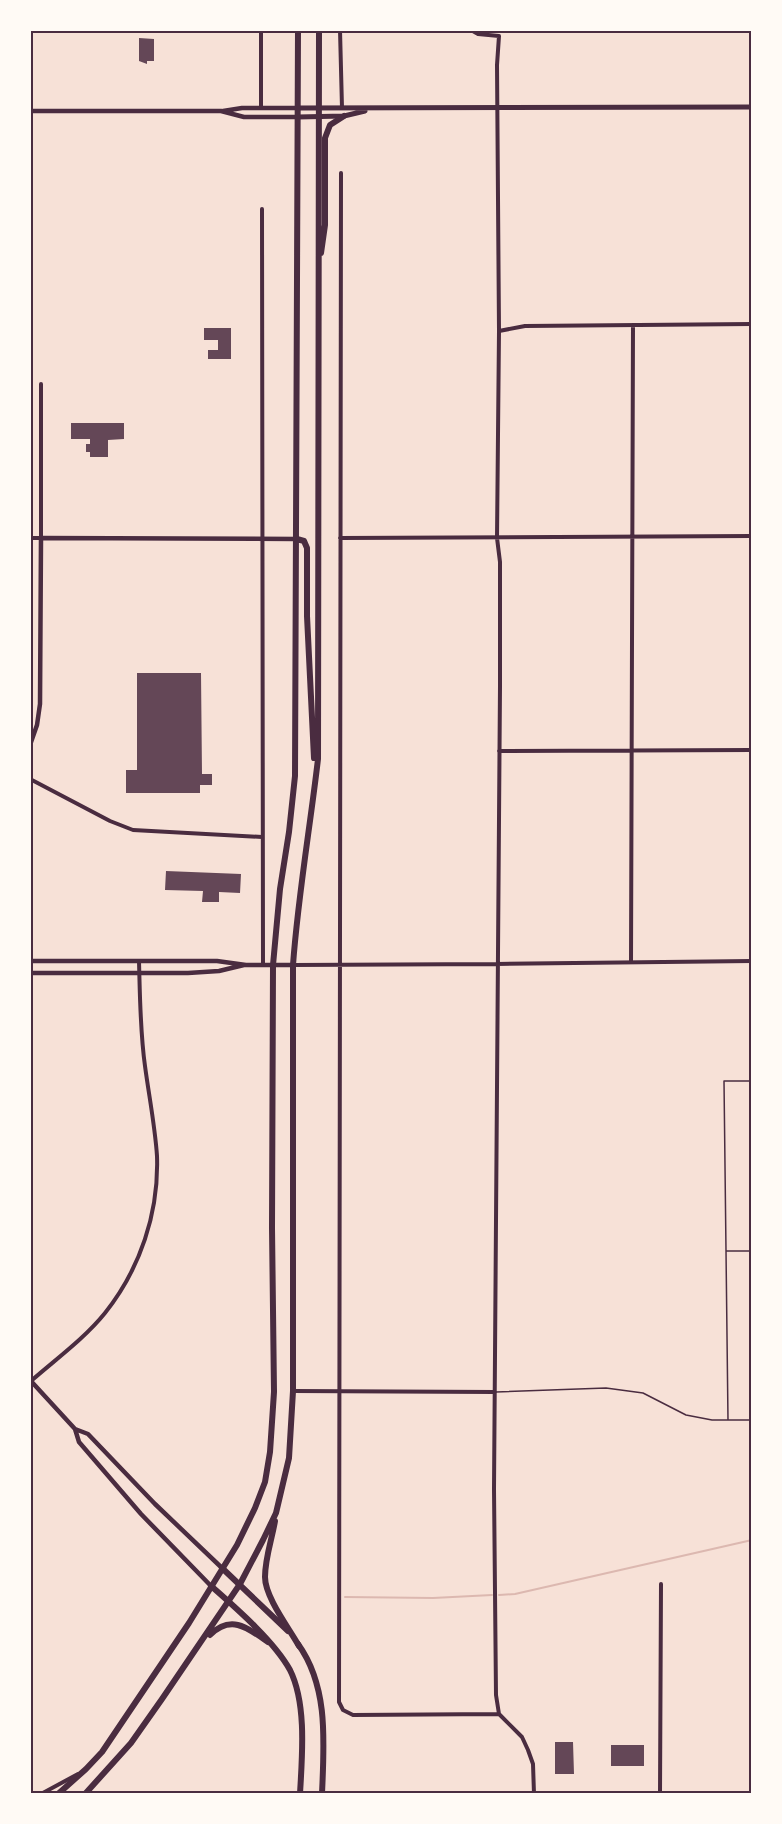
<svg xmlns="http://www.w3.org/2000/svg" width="782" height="1824" viewBox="0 0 782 1824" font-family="'IBM Plex Sans',sans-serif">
<rect width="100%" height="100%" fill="#f7e1d7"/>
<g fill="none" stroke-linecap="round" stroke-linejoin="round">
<path stroke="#dcb8b0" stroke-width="2" d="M499,1595l16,-1 237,-54
M345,1597l88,1 59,-3"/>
</g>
<path fill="#644757" d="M139,38l15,1v22h-7v3l-8,-3z
M204,328h27v31h-23v-9h10v-10h-14z
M71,423h53v16l-16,1v17h-18v-5h-4v-8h4v-5h-19z
M137,673h64l1,101h10v11h-12v8h-74v-23h11z
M166,871l75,3 -1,19 -21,-1v10h-17l1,-11 -38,-1z
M555,1742h18l1,32h-19z
M611,1745h33v21h-33z"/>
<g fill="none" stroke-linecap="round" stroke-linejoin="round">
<path stroke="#4a2c40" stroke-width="1.5" d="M726,1251h26
M496,1392l110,-4 37,5 43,22 26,5h40
M728,1420l-4,-339h28
M661,1793h91"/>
<path stroke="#4a2c40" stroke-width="4" d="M340,30l2,78
M471,30l7,4 21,2 -2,29 2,266 -2,207 3,24v124l-6,803 2,206 3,19 23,23 6,13 5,14 1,30
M261,108v-78
M341,173l-2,1529 4,8 10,5 146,-1
M262,209l1,756
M499,331l26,-5 227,-2
M30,538h11v-154
M340,538l412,-2
M499,751l253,-1
M30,779l80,42 23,9 129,7
M631,962l2,-637
M293,965l204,-1 255,-3
M31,1381c25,-22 53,-42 74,-68 35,-44 54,-100 52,-157 -2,-30 -8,-60 -12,-90 -5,-35 -5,-70 -6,-105
M293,1391l202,1
M41,1794l37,-20
M660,1794l1,-210"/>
<path stroke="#4a2c40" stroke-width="4.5" d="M30,111h191l23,6h54
M223,111l19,-3h56
M30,745l7,-20 3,-21 1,-166 256,1
M30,961h187l29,4h47
M30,973h158l31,-2 25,-6
M30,1380l45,49 4,13 62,72 70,72
M75,1429l13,5 67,70 67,64"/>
<path stroke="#4a2c40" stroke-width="5" d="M298,108l454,-1
M298,117l46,-1 21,-5"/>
<path stroke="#4a2c40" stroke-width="6" d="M222,1568l66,63
M211,1586c25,22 63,55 79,84 17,34 12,87 10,124
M298,1644c31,43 26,99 24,150"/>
<path stroke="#4a2c40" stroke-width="6" d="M321,253l4,-28v-87l5,-13 14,-9
M297,539l7,2 3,7v68l7,142
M275,1521c-3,18 -10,37 -10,56 0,20 24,51 34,69
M210,1635c21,-21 38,-7 58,7
M58,1794l28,-25 16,-17 87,-129 48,-78 18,-37 10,-26 5,-30 4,-60 -2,-164 1,-263 7,-76 9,-57 6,-56 3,-746
M85,1794l46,-51 31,-44 78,-115 23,-44 13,-27 13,-55 4,-67v-426c5,-69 17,-137 25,-206l1,-729"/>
</g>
<rect width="782" height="1824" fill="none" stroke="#fffaf5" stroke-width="63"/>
<rect x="32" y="32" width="718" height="1760" fill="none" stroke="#4a2c40" stroke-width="2"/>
</svg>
